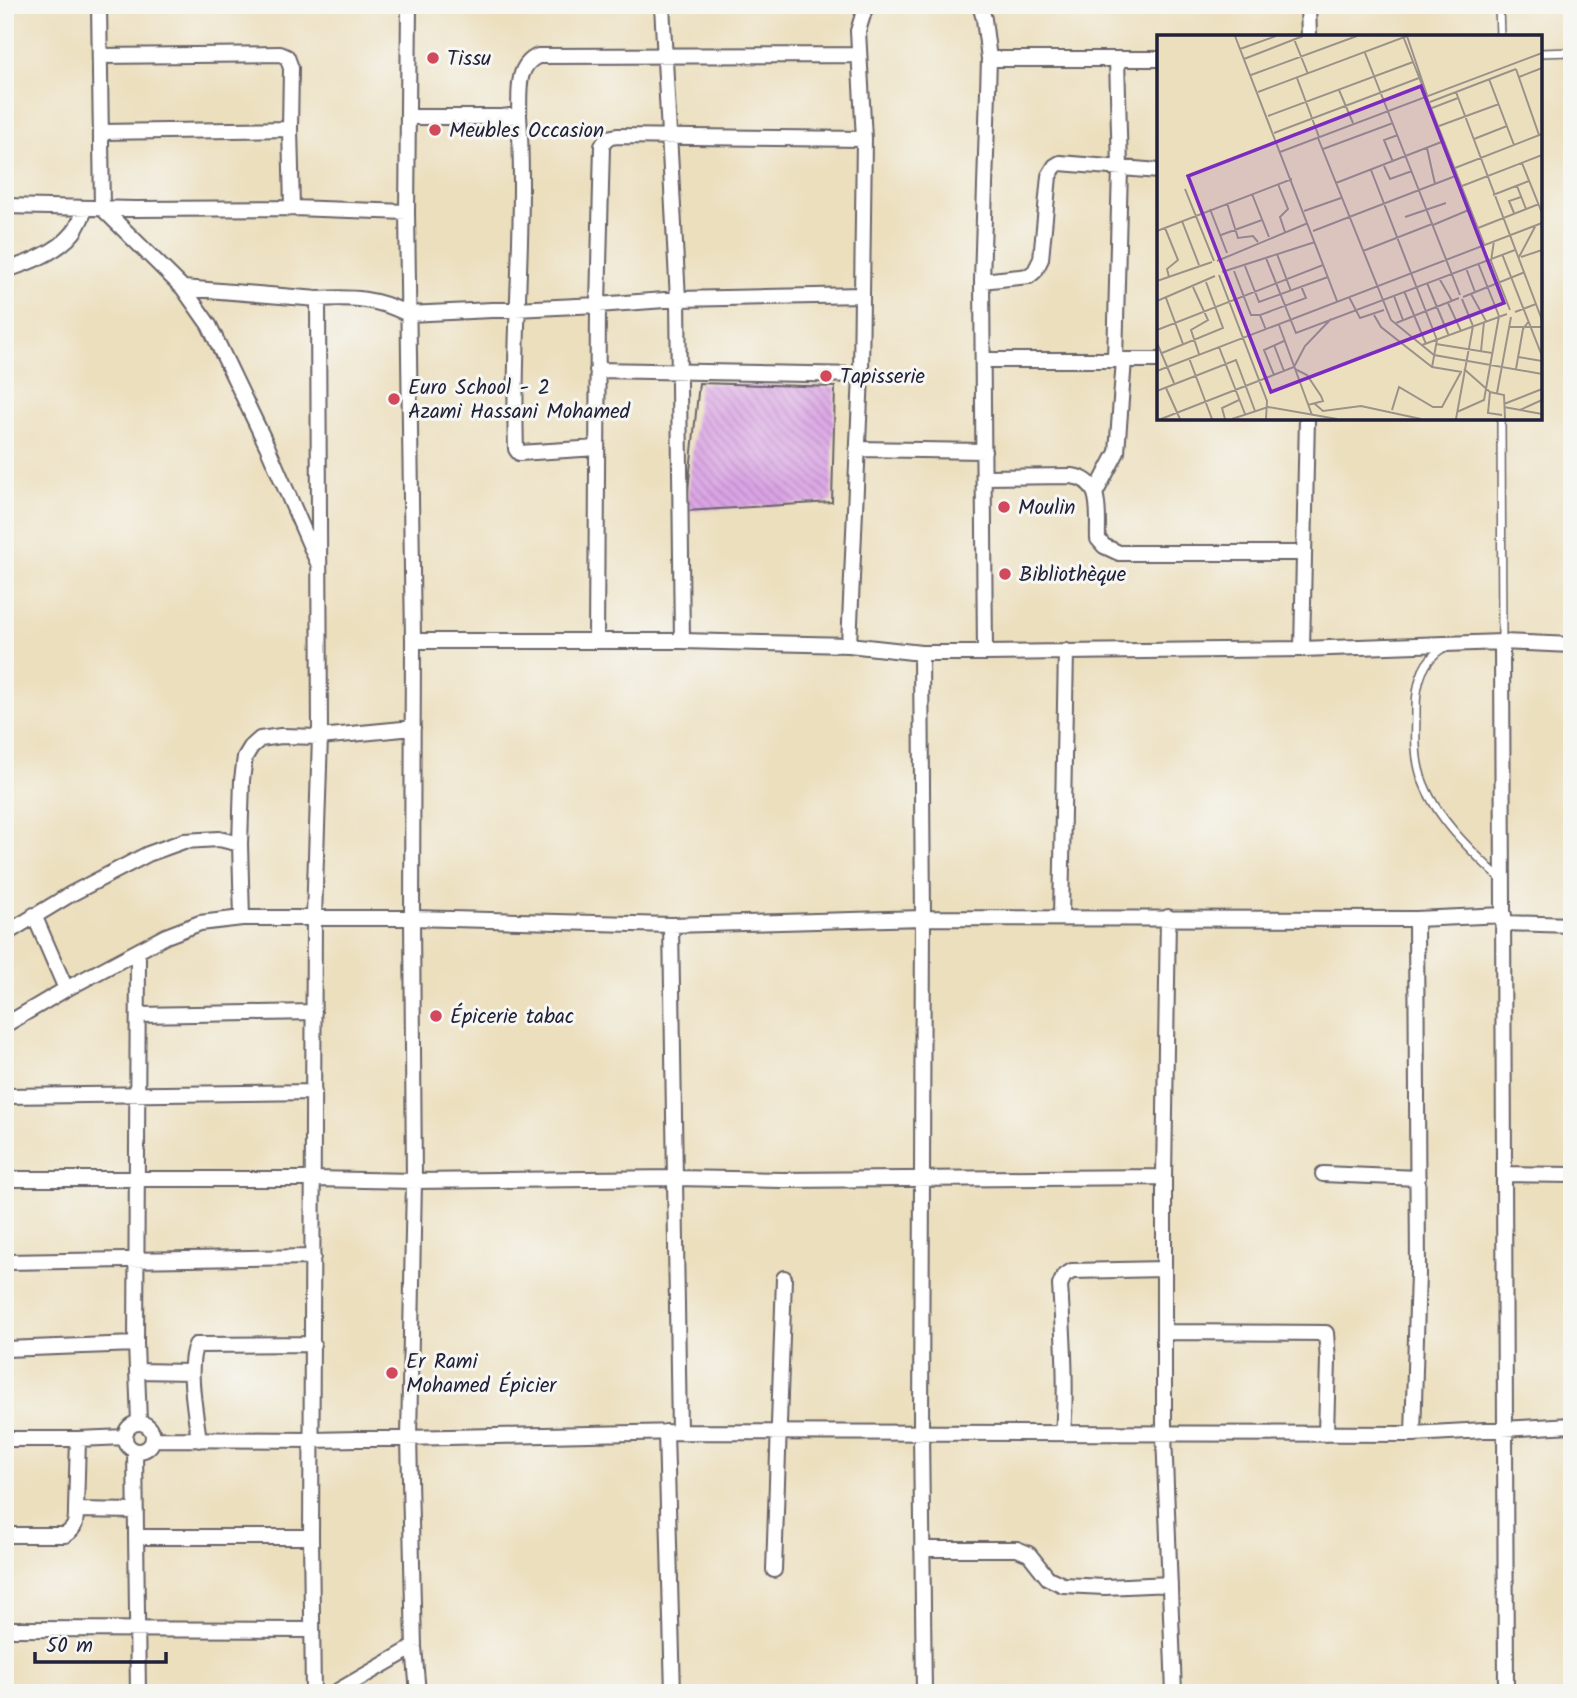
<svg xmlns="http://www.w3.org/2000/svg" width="1577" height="1698" viewBox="0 0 1577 1698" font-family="Kalam,sans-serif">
<defs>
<pattern id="building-back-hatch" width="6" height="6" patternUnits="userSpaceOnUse" patternTransform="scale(1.75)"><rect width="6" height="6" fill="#dba4e5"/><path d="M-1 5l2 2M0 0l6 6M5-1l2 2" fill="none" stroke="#b185bb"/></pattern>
</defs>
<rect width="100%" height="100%" fill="#f6f6f2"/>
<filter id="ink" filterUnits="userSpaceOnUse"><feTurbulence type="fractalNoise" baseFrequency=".0143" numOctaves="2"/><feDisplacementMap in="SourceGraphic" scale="14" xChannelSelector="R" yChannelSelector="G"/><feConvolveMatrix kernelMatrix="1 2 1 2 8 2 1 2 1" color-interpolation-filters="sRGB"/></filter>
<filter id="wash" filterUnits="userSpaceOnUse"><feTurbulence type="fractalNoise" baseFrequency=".00686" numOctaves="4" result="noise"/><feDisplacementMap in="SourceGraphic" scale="28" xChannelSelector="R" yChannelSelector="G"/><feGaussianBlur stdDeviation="1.57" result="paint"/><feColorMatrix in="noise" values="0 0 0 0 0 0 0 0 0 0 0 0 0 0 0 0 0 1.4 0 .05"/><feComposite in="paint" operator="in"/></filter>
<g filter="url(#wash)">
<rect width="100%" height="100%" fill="#ecdfbe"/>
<g id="blocks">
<path fill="url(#building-back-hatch)" d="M699,383l136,4 -3,115 -146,9z"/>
</g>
</g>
<g filter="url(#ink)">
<use href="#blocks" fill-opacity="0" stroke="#696469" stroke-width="2"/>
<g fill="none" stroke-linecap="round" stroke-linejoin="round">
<defs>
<path id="lane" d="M1499,5l1,32
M1540,53l32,-1
M1501,418l1,224
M1443,648c-22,13 -27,37 -27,61 0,20 -2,40 3,60 10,43 52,82 83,111"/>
<path id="street" d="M99,5l3,203 81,80 26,37 58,121 50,115
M409,5l-2,207 6,429 -1,277 2,263 -5,257 5,209 4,46
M662,5l16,294 4,342
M980,5l4,14 5,40 -7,222 3,372
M1308,5l1,32
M100,56l180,-2 7,3 4,11 -1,61 2,79
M989,59h170
M519,115c1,-22 -4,-49 19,-59l321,-1
M408,117h94l17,-2c7,111 -7,223 -3,334l3,4 78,-5
M102,132l188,-3
M5,206l130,3 157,-1 115,4
M5,270c22,-6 54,-19 68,-37 6,-8 9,-17 13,-25
M982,281l47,-5 6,-5 6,-12 8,-83 6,-10 5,-3 99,8
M183,288l135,11
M984,360h175
M1115,360l5,-192 -3,-109
M597,370l264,5
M857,449l127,2
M984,477l87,-1c33,3 26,38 27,63l6,7 15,7h185
M1096,492l21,-40 7,-92
M413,641h269l167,4 72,8h64l317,-4 200,-7 70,3
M596,641l2,-336 4,-159 5,-8 10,-2 247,3
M1502,642l4,1051
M849,645l12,-270 3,-236 -6,-108 8,-26
M1302,649l5,-231
M921,653l2,265 -2,514 3,261
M34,915l32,74
M1061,917l5,-266
M1168,917l-4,260v257l10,259
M242,918l-2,-74 2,-64 3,-23 6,-10 9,-8 21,-3 39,1 93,-9
M1504,923l68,2
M671,925l8,507
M5,934l66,-40 77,-40 36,-13 35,-2 21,5
M138,952l-2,392 3,78
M138,1015l176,-3
M5,1025l61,-36 100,-53 34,-13 42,-5h170l259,7 252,-7 493,1 88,-4
M5,1096l309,-4
M1323,1174l95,4
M1505,1174l67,1
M5,1179h308l101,2 261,-3 108,2 381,-3
M5,1262l308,-5
M1164,1332l162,1 2,27 -2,74
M5,1349l131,-5
M137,1371l54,1
M125 1437a14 14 0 1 1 28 0a14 14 0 1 1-28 0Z
M666,1432l7,261
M1063,1433c4,-50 0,-99 -3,-148l4,-9 8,-5 92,-2
M1413,1434l5,-161 -2,-354
M5,1439h73l47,-2
M154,1439l158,1 367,-8 734,2 159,-9
M199,1440c-3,-24 -13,-74 -3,-95l117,-1
M135,1451l3,242
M76,1510l2,-71
M5,1535h60c11,-7 11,-13 11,-25l60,1
M136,1537h175
M922,1549h95l12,5 19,24 15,7 42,2 65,-3
M774,1570l10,-292
M5,1629l306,1
M313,1693l-2,-156 3,-620 6,-180 -2,-438c35,-2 58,-1 90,15l190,-9 80,-6 184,-4
M334,1693l80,-46"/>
</defs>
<use href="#lane" stroke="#696469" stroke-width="10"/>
<use href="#street" stroke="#696469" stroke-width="18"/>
<use href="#lane" stroke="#fff" stroke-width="7"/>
<use href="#street" stroke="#fff" stroke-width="14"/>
</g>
</g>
<g fill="#d1495b" stroke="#f6f6f2" stroke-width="2.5">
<circle cx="433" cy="58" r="7"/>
<circle cx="435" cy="130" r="7"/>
<circle cx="826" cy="376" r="7"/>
<circle cx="394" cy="399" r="7"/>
<circle cx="1004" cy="507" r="7"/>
<circle cx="1005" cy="574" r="7"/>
<circle cx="436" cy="1016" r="7"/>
<circle cx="392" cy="1373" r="7"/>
</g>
<g text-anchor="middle" stroke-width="6" stroke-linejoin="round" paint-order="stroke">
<g font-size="21" fill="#22223b" stroke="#f6f6f2" text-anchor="start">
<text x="447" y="65">Tissu</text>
<text x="449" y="137">Meubles Occasion</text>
<text x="840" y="383">Tapisserie</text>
<text x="408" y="394">Euro School - 2<tspan x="408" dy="24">Azami Hassani Mohamed</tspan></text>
<text x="1018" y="514">Moulin</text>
<text x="1019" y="581">Bibliothèque</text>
<text x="450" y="1023">Épicerie tabac</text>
<text x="406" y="1368">Er Rami<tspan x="406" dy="24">Mohamed Épicier</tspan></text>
</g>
</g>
<g transform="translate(1157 35)">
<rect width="385" height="385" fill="#ecdfbe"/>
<path fill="none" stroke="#9b938a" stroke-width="2" d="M78,1l102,265M246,1l81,208M137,4l14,35M83,14l36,-13M208,18l95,242M87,24l59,-23M359,34l23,66M94,40l106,-39M362,42l23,-9M140,43l22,59M332,44l25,66M182,55l14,33M101,57l149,-56 20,59M299,57l86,228M273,67l86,-33M275,73l26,-10M111,81l145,-54M282,91l60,-22M117,98l145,-55M161,103l73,182 43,35 108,19M317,104l33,-13M270,113l8,36M166,114l70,-26M123,117l262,-99M236,127l-9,-22 14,-5M365,128l20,50M227,131l6,13 22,-8M298,133l87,-34M214,135l66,170 -5,27M179,148l108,-42M121,149l10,25 -8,8 5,15M305,151l80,-31M360,151l9,23M28,154l29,72M95,159l17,43M336,160l36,-14M70,168l11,35 15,-2 5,6M53,174l17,44M147,176l37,-13M357,178l-5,-12 12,-4M248,182l41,-14M25,186l17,44M276,190l38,-16M8,193l13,32 -11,9 2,8M321,193l61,-24M0,196l135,-52M156,196l145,-56M64,200l41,-15M337,206l-3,20 19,49M206,216l69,-27M120,219l14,37M345,219l40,102M362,222l17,-32M364,222l21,-7M109,223l30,75 219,-83M60,226l91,-38M88,231l14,36 69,-25M309,233l9,24M77,236l17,44h9M65,237l93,-30M62,240l48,126 -1,18M282,243l13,23M0,246l55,-19M270,248l22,53M36,252l15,33 -17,10 8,24M247,256l22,53M314,259l15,27M237,261l9,24M192,262l11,21 24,-8M306,262l62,-25M9,263l17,46M0,266l58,-25M291,268l13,28M358,277l21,-8M217,280l7,12 51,40 30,5M239,288l63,-25M122,290l33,90M353,292h32M0,295l166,-65M109,295l-6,-15 46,-17 -5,-12M0,308l17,40M279,309l56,9M117,310l10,26M265,310l85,-31M62,312l26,67M324,316l3,-29M5,318l61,-25 -17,-46M361,322l24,4M32,323l23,61M138,334l12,6 14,21 2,5 -15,4M307,334l26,23 14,3 1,24M359,334l7,-40 6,-8M0,336l385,-148M117,340l-10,-25 20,-9M9,353l14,31M0,356l79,-31 19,51M333,357l-2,21 14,2M340,358l14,-76M158,369l8,7 38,-5 60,13M347,369l38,-15M347,372l38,7M235,375l7,-23 34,20h9l19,-35M363,375l22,-10M300,377l27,-12 15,-84 -21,-53M4,384l133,-52 11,-21 26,-27M68,384l-3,-11 17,-8M75,384l36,-12 69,12M299,384l17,-93 -11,-27"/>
<path fill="#7b2cbf" fill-opacity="0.15" stroke="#7b2cbf" stroke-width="3.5" d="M264,51l83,217 -233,89 -83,-216z"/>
<rect width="385" height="385" fill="none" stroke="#22223b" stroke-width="3.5"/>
</g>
<rect width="1577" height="1698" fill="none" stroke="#f6f6f2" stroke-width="28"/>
<path d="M35 1652v10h131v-10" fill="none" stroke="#22223b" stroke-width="3.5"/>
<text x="46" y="1652" font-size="21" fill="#22223b" stroke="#f6f6f2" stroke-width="5" paint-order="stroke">50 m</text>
</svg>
